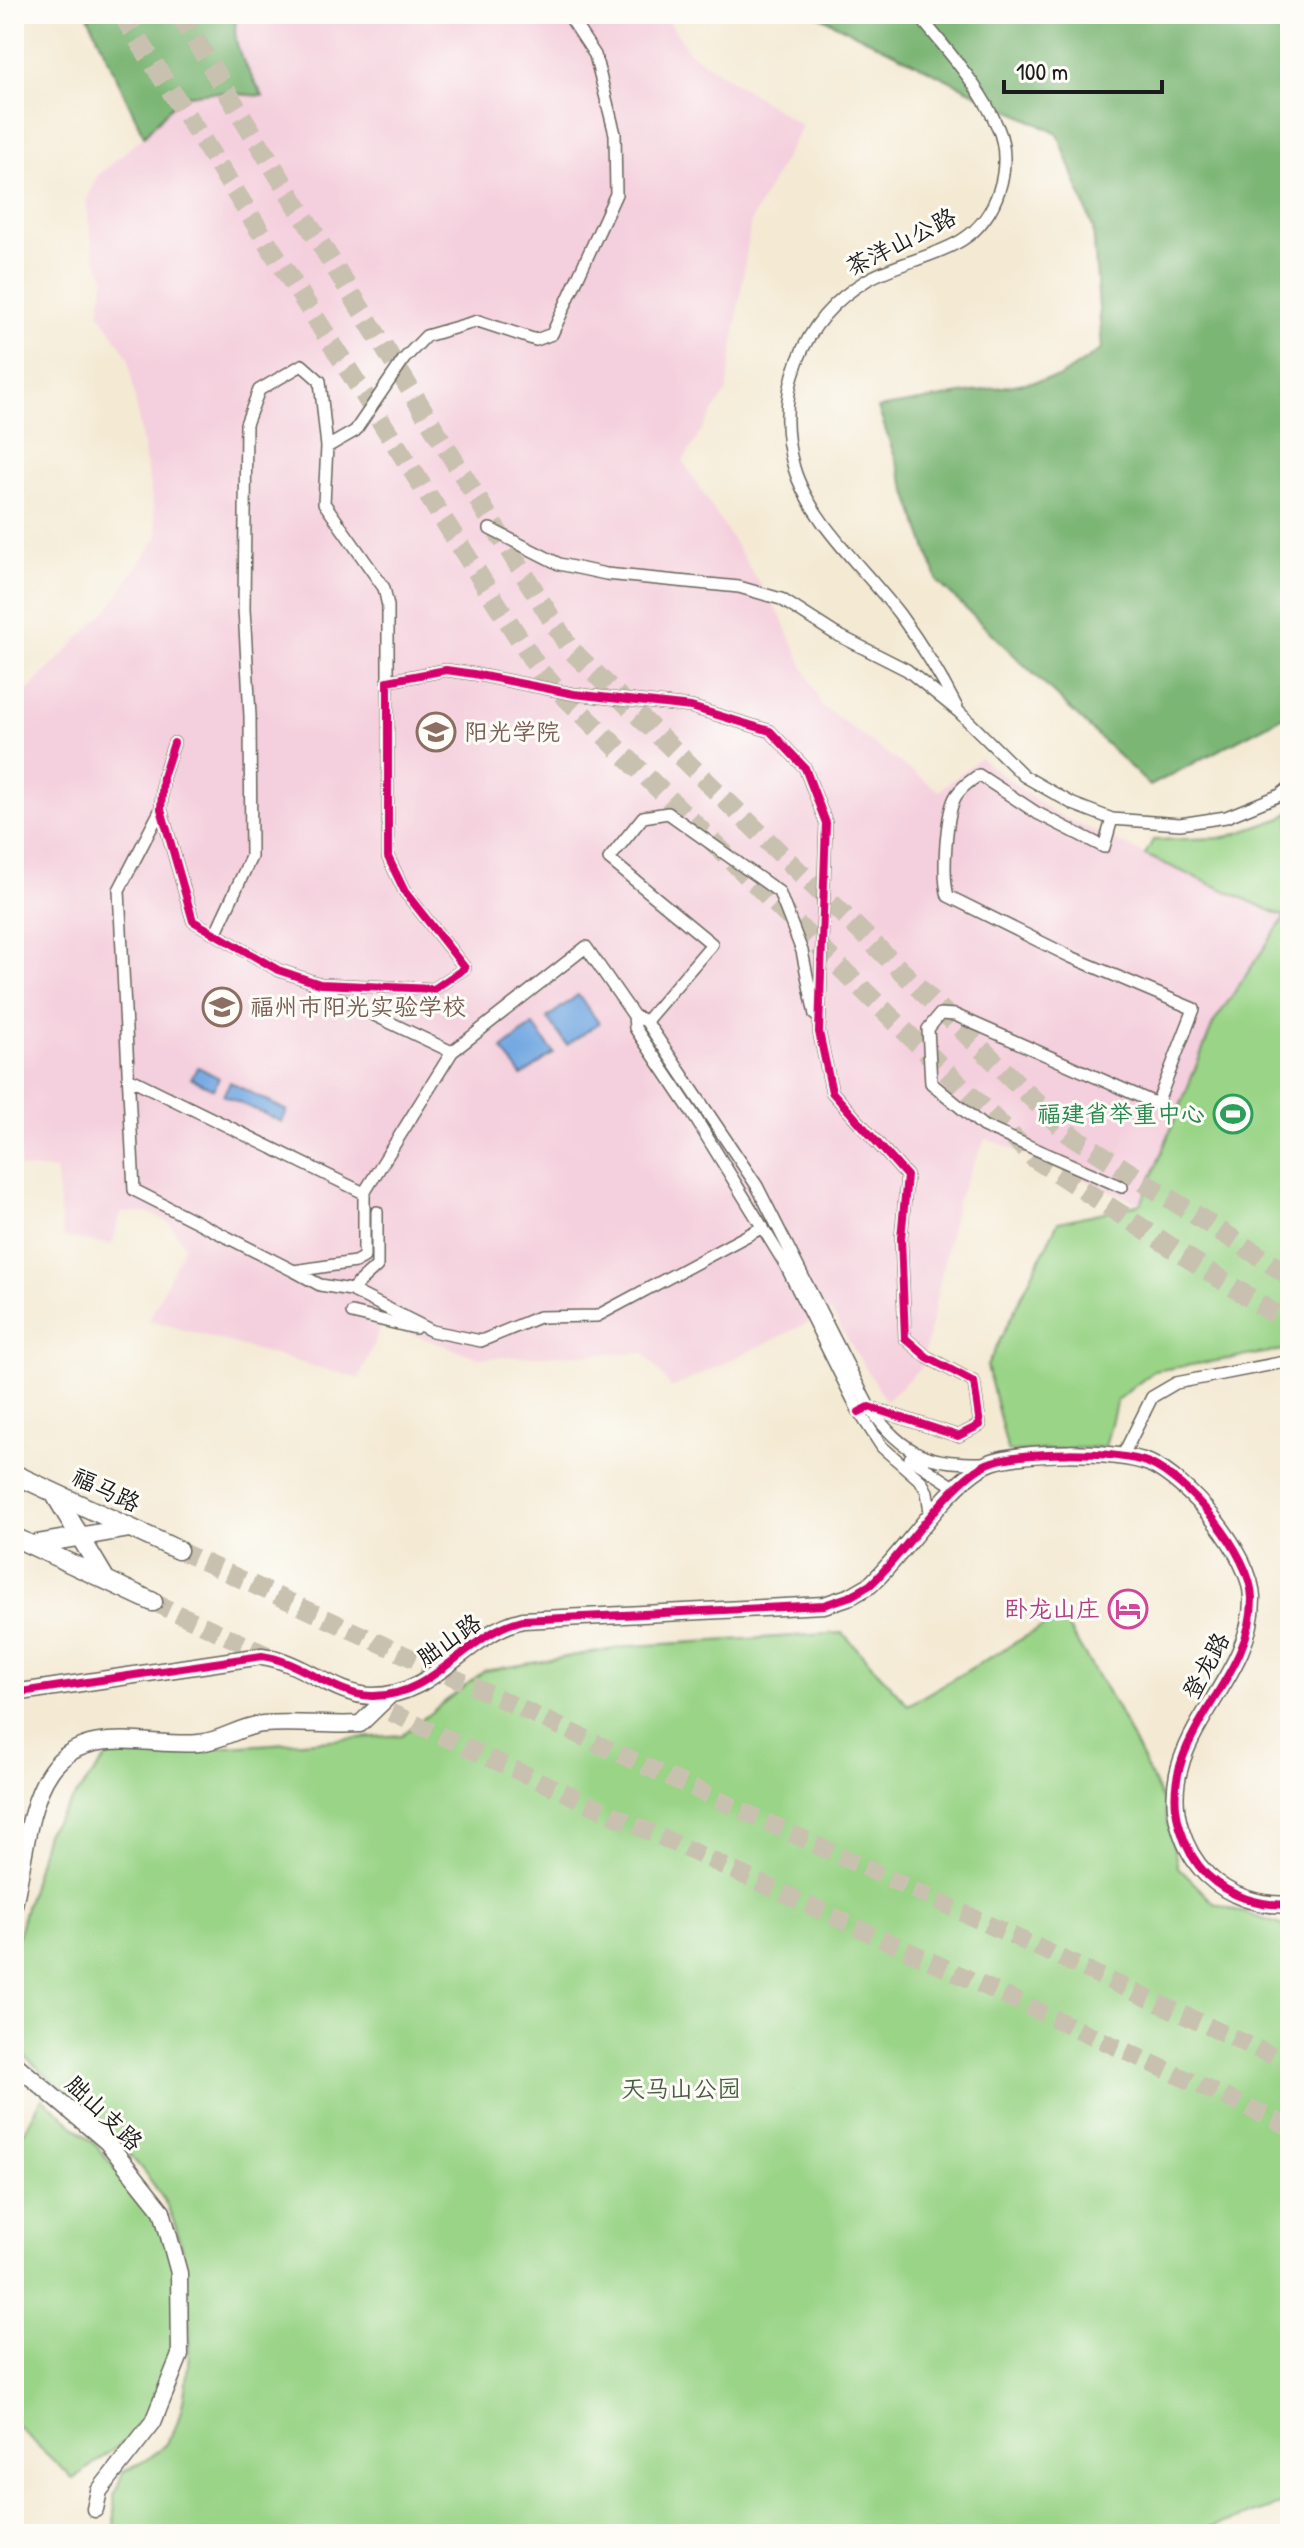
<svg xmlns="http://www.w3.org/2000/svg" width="1304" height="2548" viewBox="0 0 1304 2548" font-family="'Patrick Hand','LXGW WenKai TC',sans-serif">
<rect width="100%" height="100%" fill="#fdfcf7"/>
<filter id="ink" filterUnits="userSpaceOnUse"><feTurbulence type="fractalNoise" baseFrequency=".0125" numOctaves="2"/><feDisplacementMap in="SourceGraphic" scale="16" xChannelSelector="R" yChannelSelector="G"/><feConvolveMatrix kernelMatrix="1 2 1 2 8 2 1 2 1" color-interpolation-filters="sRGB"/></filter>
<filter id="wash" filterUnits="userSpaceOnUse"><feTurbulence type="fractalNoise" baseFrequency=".006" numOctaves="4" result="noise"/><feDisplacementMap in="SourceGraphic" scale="32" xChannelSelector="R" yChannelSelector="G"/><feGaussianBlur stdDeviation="1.8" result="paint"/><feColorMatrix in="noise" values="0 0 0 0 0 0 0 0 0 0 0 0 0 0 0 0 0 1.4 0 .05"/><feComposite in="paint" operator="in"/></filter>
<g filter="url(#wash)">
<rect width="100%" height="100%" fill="#f4ead4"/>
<path fill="#f4cfdd" d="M237,14h427l26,39 112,73 -51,95 -24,169 -44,71 99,158 40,87 117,85 41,-33 72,54 233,105 -72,107 -73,180 -154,-66 -29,63 -35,165 -36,35 -55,-89 -159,76 -28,-35 -165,5 -97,-34 -23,55 -210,-59 36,-75 -16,-22 -19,-10h-29l-9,32 -49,-8 -8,-67 -35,-2 -6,-186v-278l95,-96 49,-72 -30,-179 -29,-44 6,-37 -11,-20 -8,-54 11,-26 47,-40 37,-40 30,-4 51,4 -26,-50 -2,-19z"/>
<path fill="#9ad487" stroke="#5b7852" stroke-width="2" d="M1290,812v537l-136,22 -37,29 -12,47 -97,5 -21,-86 71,-144 83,-18 72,-180 72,-107 -140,-62 8,-15 71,-2 58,-20z
M1061,1616l56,92 46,93 15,66 36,36 76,25v574l-100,32h-1074l-2,-38 9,-24c19,-9 42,-21 51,-41 23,-54 20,-175 -8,-227 -30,-55 -106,-114 -152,-158v-95l32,-118 70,-87 83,3 203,-14 82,-64 148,-25 211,-13 65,72z
M42,2098l51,44 54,64 15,26 13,36 1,114 -35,47 -68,50 -59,-56v-272z"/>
<path fill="#7bb674" stroke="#4c6948" stroke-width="2" d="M87,14h150c-8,31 11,56 26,82l-52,-4 -30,4 -37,40z
M815,14h475v699l-140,73 -212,-204 -60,-174 182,-31 42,-28 -9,-121 -35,-94z"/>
<path fill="#75a9e2" stroke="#48627f" stroke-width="2" d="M578,995l21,28 -32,22 -20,-27z
M533,1025l21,28 -32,23 -20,-27z
M198,1067l21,11 -6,11 -22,-11z
M230,1082l57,29 -5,11 -59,-27z"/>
</g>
<g filter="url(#ink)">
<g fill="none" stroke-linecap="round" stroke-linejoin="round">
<path stroke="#c9c1af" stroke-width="18" stroke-dasharray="18 9" stroke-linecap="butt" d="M178,1550l1112,514
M153,1602l121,56
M366,1701l924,426"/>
<path stroke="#c9c1af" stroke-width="20" stroke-dasharray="20 10" stroke-linecap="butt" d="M122,14l419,659 493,485 256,166
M179,14l391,635 498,484 222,143"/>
<defs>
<path id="street" d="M918,14c28,36 62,71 80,114 16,37 -1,91 -36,112 -29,18 -66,23 -95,40 -67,40 -94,114 -73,188 16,54 73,103 106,147 21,29 41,61 57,93
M327,447l28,-16 49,-72 22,-23 52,-15 58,19 16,-6 64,-140 -1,-60 -20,-79 -27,-41
M490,529l69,35 47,10 133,13 42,12 53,34 73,37 52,42 65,64 49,28 39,15 68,5 46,-7 54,-22 10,-8
M174,743l-11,34 -2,32 32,112 85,49 42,14 114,5 31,-21 -60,-76 -17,-35v-176l58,-11 28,4 100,20 117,13 79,24 35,37 21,55 -7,209 13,60 75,84 -6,62 4,100 22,19 47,25 6,43 -22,11 -89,-29 -10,5
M161,809l-42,81 15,300 160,81 61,-9 9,-5v-64l88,-141 134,-105 48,69
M1112,819l-8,28 -67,-34 -58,-38c-10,7 -22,15 -26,27 -7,21 -11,74 -5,94l123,61 123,52 -37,95 -202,-89 -15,-1 -12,15 3,54 52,43 139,61
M216,932l35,-75 -1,-141 -6,-107 2,-185 13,-34 43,-25 18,16 7,66 -3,56 60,85 4,18v75
M315,987l137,65
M646,1021l66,-77 -103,-85 34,-42 25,-4 111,79 23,59 13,64
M129,1078l235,115
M294,1271l26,14 31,5 26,-24v-54
M351,1290l81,41 49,10 58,-24 58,-1 166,-89
M352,1313l63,15
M1123,1455l29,-58 24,-14 114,-22
M910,1458l46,30
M931,1518l-4,-26 -6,-11 -39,-34 -23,-35 -74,-148 -94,-153 -56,-83 -1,-12 12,5 111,165 112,221c36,50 60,57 120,56"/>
<path id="secondary" d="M14,1693l248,-37c39,5 73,39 109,40 63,2 95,-63 152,-76l301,-15 27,-9 19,-11c34,-31 80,-104 117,-121 30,-14 132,-14 162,-1 39,17 102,91 103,135 1,86 -99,140 -72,230 5,17 14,34 27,47 22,21 53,32 83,29
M14,1905c10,-41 13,-100 37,-134 34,-49 100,-23 148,-28 23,-2 41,-17 64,-19 32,-3 65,2 97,0l31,-30
M14,2063l93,79 55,69 17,62 1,82 -27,67 -54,69 -4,18"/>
<path id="primary" d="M14,1474l164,76
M54,1493l52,87
M14,1537l139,65
M31,1545l99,-17"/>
</defs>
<use href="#street" stroke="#68645c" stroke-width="14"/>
<use href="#secondary" stroke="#68645c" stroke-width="19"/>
<use href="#primary" stroke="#68645c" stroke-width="21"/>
<use href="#street" stroke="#fff" stroke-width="11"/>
<use href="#secondary" stroke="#fff" stroke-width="16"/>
<use href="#primary" stroke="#fff" stroke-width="18"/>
<defs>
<path id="cycleway" d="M174,743l-11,34 -2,32 32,112 85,49 42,14 114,5 31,-21 -60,-76 -17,-35v-176l58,-11 28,4 100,20 117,13 79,24 35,37 21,55 -7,209 13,60 75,84 -6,62 4,100 22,19 47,25 6,43 -22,11 -89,-29 -10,5
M14,1693l248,-37c39,5 73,39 109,40 63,2 95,-63 152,-76l301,-15 27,-9 19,-11c34,-31 80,-104 117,-121 30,-14 132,-14 162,-1 39,17 102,91 103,135 1,86 -99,140 -72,230 5,17 14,34 27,47 22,21 53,32 83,29"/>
</defs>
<use href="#cycleway" stroke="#fdfcf7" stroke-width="13"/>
<use href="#cycleway" stroke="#d6006c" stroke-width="8"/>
</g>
</g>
<defs>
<symbol id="university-ring" viewBox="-11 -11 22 22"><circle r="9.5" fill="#fdfcf7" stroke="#8d6e63" stroke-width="1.5"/><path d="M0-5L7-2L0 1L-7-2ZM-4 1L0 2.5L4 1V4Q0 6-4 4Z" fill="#8d6e63"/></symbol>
<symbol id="school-ring" viewBox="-11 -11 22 22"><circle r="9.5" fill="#fdfcf7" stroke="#8d6e63" stroke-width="1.5"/><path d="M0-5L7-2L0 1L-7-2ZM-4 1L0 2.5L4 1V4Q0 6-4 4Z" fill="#8d6e63"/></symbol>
<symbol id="stadium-ring" viewBox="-11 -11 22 22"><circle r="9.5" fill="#fdfcf7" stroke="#2e9e5b" stroke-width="1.5"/><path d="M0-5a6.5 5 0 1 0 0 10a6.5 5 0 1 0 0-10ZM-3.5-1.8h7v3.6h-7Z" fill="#2e9e5b"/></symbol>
<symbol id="hotel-ring" viewBox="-11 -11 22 22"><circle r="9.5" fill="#fdfcf7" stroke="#d1479c" stroke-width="1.5"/><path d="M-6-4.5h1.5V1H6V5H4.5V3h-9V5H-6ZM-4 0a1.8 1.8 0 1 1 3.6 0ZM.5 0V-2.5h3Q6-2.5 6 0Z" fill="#d1479c"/></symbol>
</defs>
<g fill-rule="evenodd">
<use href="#university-ring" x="414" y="710" width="44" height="44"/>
<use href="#school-ring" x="200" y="985" width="44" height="44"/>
<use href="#stadium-ring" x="1211" y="1092" width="44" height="44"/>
<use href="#hotel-ring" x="1106" y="1587" width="44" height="44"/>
</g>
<g text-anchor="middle" stroke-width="6" stroke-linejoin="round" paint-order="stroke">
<g font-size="24" fill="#1c1c1c" stroke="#fdfcf7">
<text transform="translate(901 242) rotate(-27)" y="8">茶洋山公路</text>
<text transform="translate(106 1490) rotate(25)" y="8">福马路</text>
<text transform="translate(449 1640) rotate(-35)" y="8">胐山路</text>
<text transform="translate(1206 1666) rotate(-62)" y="8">登龙路</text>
<text transform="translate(104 2113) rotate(44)" y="8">胐山支路</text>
</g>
<g font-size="24" fill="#785e54" stroke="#fdfcf7" text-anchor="start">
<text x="464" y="740">阳光学院</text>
<text x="250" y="1015">福州市阳光实验学校</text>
</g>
<g font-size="24" fill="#27864d" stroke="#fdfcf7" text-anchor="end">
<text x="1205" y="1122">福建省举重中心</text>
</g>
<g font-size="24" fill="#b23c85" stroke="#fdfcf7" text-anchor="end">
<text x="1100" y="1617">卧龙山庄</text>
</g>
<g font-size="24" fill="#485c41" stroke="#fdfcf7">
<text x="681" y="2097">天马山公园</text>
</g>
</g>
<rect width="1304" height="2548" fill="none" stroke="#fdfcf7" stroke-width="48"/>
<path d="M1004 80v12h158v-12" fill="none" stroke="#1c1c1c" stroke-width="4"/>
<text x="1016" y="80" font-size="24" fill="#1c1c1c" stroke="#fdfcf7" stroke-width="6" paint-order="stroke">100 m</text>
</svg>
